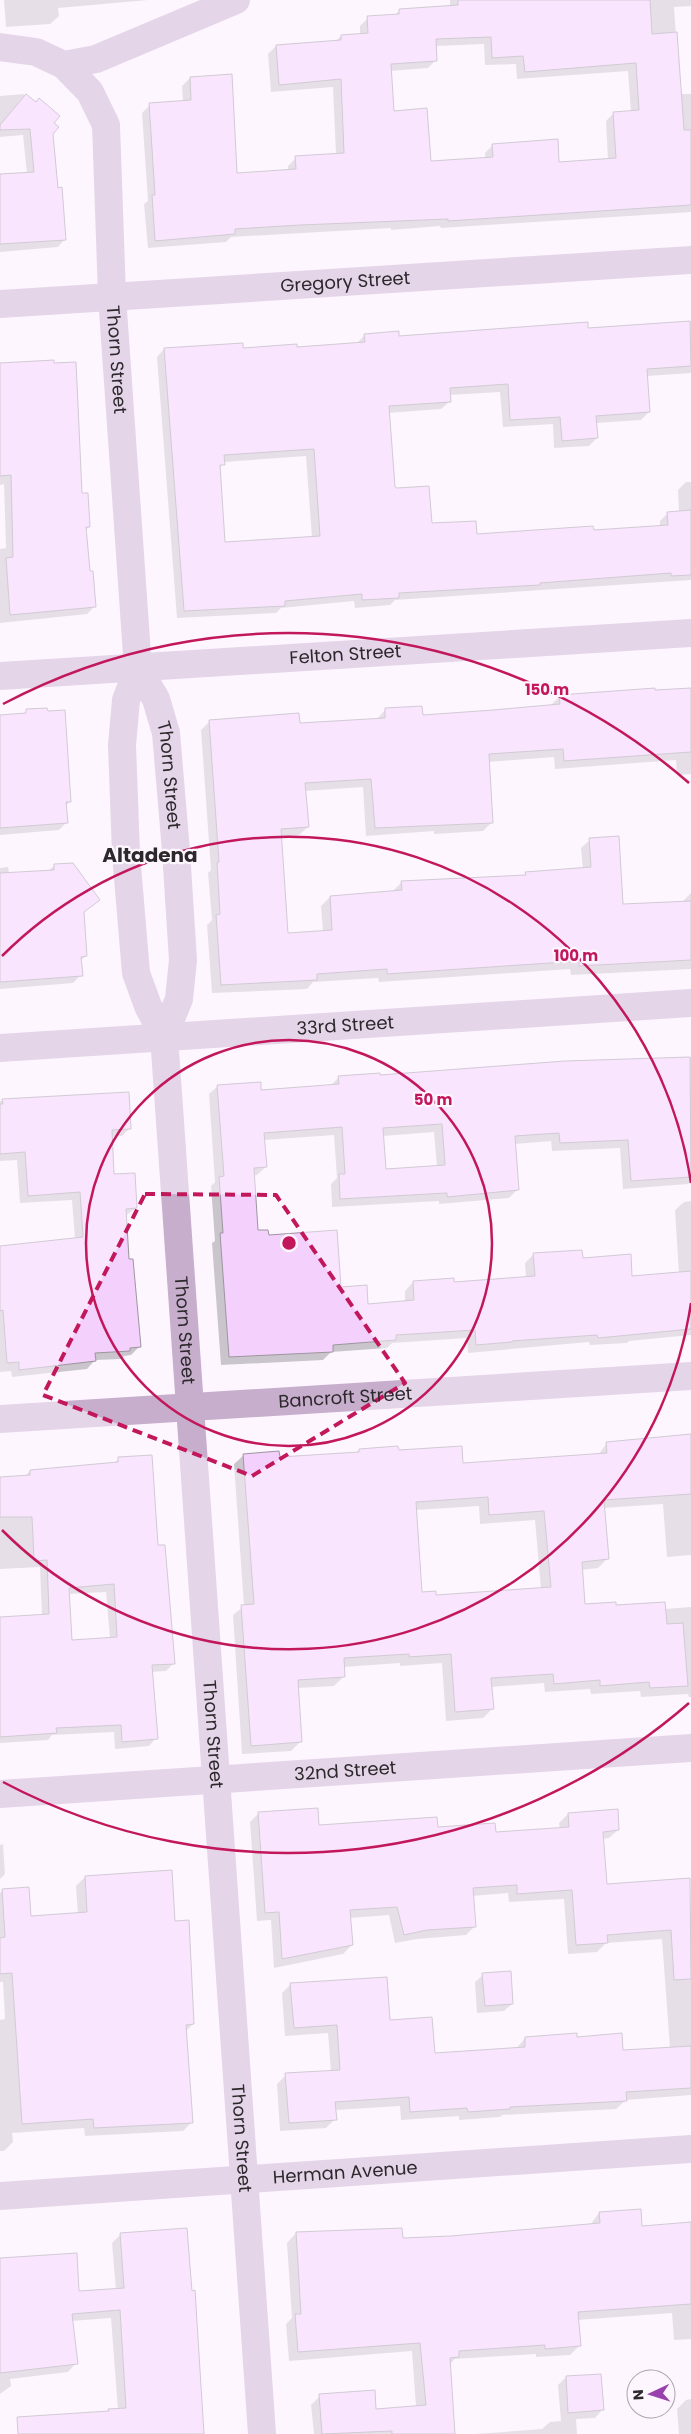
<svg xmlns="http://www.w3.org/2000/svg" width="691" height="2434" viewBox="0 0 691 2434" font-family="Poppins,sans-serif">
<rect width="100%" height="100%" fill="#fdf6ff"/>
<path fill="#0003" fill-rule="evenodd" d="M4,0h144l-90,8 1,8 -9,8 -44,3z
M450,0h241v6l-17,1 6,87h11v118l-250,16 -1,-2 -49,4v-2l-160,9 -5,5 -78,6 -4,-44 4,-3 -6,-88 8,-8 33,-3 -1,-16 8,-8 46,96 52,-4v-4l8,-8 40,-3 -3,-68 -62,5 -3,-38 8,-8 60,-5 5,-5 19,-2v-8l8,-8 26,-2 6,-6 50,-3zM484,44l1,21 31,-1 1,15 111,-8 3,41 -17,1 -8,8 2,39 -50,3 -65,-18 -8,8v6l-55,4 -37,-51 -3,-41 38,-3 8,-8 -1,-14z
M24,94l28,29 5,66 8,50 -7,8 -58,5v-76l27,-2 -4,-39 -23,2v-41z
M691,321v52l-44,3 2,36 -8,8 -45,3 1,15 -8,8 -35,2 -1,-24 -50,3 -3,-35 -51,3v7l-8,7 -53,4 5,74 38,37 44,11 185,-8v-6l8,-8 11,-1 -1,-22 8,-8h5v98l-296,20 -5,5 -35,3 -1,-7 -73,7 -5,5 -99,5 -20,-261 7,-8 132,-1 61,-5 8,-8 33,2 189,-8zM306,456l6,82 -88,6 -5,-75 5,-7z
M0,363l81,132 8,32 -4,4 9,76 -7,7 -87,9v-74l6,-1 -2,-64 -4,1z
M691,688v86l-14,1 -1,-15 -121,9 -1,-12 -66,5 4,60 -9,9 -49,3v-3l-68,5 -3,-49 -58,4 3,36 -9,8 -19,2 7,97 36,-2 -2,-26 9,-9 63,-6 8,-8 122,-7 3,-3 57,-4 -2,-21 9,-8 32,66 60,-4 9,-9v76l-120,6 -1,-6 -191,13 -1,-4 -65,4 -6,7 -95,4 -5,-68 5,-5 -4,-47 3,-3 -10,-140 9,-9 89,4 78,-6 8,-9 37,7 129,-12 9,-9z
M27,711l43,90 -4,5 1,16 -8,8 -59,5v-119l23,-2z
M55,865l44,35 -16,13 3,43 -6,5 1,14 -8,8 -73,6v-121l8,-1 1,6 39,-2z
M691,1057v124l-3,3 -65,5 -3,-41 -68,3 -1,-10 -36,3 3,45 -9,9 -70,6v-3l-107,6 -1,-23 6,-6 -3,-43 -70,5 2,27 -9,8h-4l4,57 11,4 72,52 27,17 38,-3v-11l8,-9 40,1 73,-5 -1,-15 9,-9 48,5 49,18 48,-3 -4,-64 9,-8 7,-1v134l-62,6 -2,2 -37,2 -1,-3 -121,11 -1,-15 -75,5 -5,5 -56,4 -8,8 -102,5 -9,-122 3,-2 -4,-55 4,-4 -6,-88 9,-8 42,5 70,-5 9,-9zM434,1132l3,35 -52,3 -2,-34z
M128,1093l2,35 -8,8 -11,1 2,39 23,32 -11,8 3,45 11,86 -8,8 -7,1 -3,3 -26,1 -8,9 -75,8 -1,-6 -11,1v-125l75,-8 -3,-39 -52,3 -3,-43 -17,1v-60z
M691,1436v119l-24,2 -4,-53 -60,4 5,50 -10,10 -17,2 3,35 81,4 26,-2v90h-2l-1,-3 -47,3 -1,-6 -49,3 -1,-5 -45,3 -1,-9 -53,4 1,22 -9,9 -37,3 -4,-58 -42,3v-3l-57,4 1,9 -10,10 -37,2 3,54 -9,9 -49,3 -9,-139 11,-9 -10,-142 10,-9 35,3 77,-5 3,-3 38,1 65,13 136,-9 9,-12zM479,1506l1,18 55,-4 6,69 -106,8 -14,-4 -6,-83z
M119,1459l38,87 17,117 -8,8 -15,1 5,66 -7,8 -34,3 -1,-17 -62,3 -4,5 -48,3v-125l42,-2 -2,-49 -40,2v-91l25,-2 5,-5 84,-8zM106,1592l4,46 -39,3 -3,-47z
M259,1813l59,13 119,2 58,6 65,-5 -1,-6 9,-9 50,16 -9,8 -7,1 3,46 84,-6 2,36v180l-65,5 -10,9 -114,6 -2,2 -41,3v-4l-58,4 -1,-14 -65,4v9l-9,9 -46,3 -3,-47 9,-9 45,-4 -3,-38 -43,3 -3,-43 9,-9 98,37 45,34 82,-6 9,-11h51l46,14 48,-4 -8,-109 -56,4 -9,9 -29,2 -4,-55 -55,3 -1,-9 -36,3 3,30 -9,9 -49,4 -22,4 -6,-28 -39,3 2,27 -9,9 -69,14 -3,-48 -14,1 -7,-99z
M3,1844l2,30 -5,5v-34z
M85,1877l89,45 19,102 -7,7 6,91 -9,9 -98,5 -1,-8 -72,5 1,9 -9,9h-4v-131l5,-1 -2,-37h-3v-89l2,-2 28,26 48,-3 -2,-28z
M483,1975l29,29 -8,7 -27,2 -2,-31z
M599,2213l42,14 50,-4v116l-17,1 -2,-27 -95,7 2,26 -9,9 -34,2v-3l-81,5 -6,6 5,69h-140l-3,-29 9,-9 55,14 41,-3 -4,-56 -123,10 -3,-37 6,-6 -5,-75 9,-10 106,6 49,-2 139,-12z
M121,2234l82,200h-161l9,-18 67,-6 -7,-92 -40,3 5,42 -8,9 -58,7 1,7 -11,8v-135l78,34 38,-3 -4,-47z
M600,2375l2,35 -7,8 -19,1 1,15h-102l67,-5 8,-7 11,-1 -3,-36 8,-8z
M691,2399v35h-12l-2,-25 9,-9z"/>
<path fill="#f4d1fd" stroke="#9d959f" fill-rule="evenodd" d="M458,0h192l2,34 25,-2 7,98h7v75l-243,16v-2l-148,6 -65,4v5l-80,7 -3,-46h3l-6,-92 42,-3 -1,-23 42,-3 5,99 59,-4 -1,-13 49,-3 -3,-74 -62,6 -3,-40 65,-5v-5l27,-2 -1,-17 32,-2v-5l59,-4zM491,37l1,21 31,-2 2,16 111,-9 3,47 -26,2 3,46 -57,4 -1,-23 -66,5 1,13 -62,4 -4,-53 -33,3 -3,-47 46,-3 -1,-22z
M26,94l10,8 3,-4 21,18 -6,7 5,4 -6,7 5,54 4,-1 4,53 -66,4v-70l34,-2 -4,-43 -30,1v-5z
M690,321l1,45 -44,3 3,43 -54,4 2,22 -36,3 -2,-24 -50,3 -2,-36 -58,4 1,14 -62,4 6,81 2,1 32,-2 3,37 44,-2 1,13 116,-8 1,4 74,-5 -1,-13 24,-2v65l-20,1v-3l-131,10v2l-141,8v5l-37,2v-6l-77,7v5l-101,5 -20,-263 79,-5v5l54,-4v3l68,-5 -1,-8 35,-3v5l189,-14v6zM314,449l6,87 -95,6 -5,-77h5l-1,-10z
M54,360v3l22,-1 6,131h6l2,34h-4l4,44h3l3,36 -86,8 -4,-57 7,-1 -2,-82 -11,1v-113z
M655,688v2l36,-2v64l-127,9 -1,-12 -74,5 4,69 -118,5 -4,-49 -66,4 4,44 -28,2 7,104 44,-3 -2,-34 72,-6 -1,-9 125,-6 -1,-3 66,-5 -2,-29 30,-2 4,68 68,-3v59l-112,6v-5l-192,13v-5l-70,5v6l-96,5 -5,-70 4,-1 -3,-51 2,-1 -10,-142 90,-7 1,10 85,-5v-10l37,-2 1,9 70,-5 67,-6 -1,-9z
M47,708l1,3 17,-1 6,92h-5l2,21 -68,5v-113l26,-2v-4z
M73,863l27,37 -16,12 3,44 -6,1 2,19 -83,6v-109l54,-3v-6z
M690,1057l1,120 -60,4 -3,-41 -68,3 -1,-10 -44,3 4,54 -72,7v-4l-107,6 -1,-25h6l-3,-47 -78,6 3,34 -13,1 4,62h10l1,5 68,-5 4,57 26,-2 1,19 46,-4 -1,-19 41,-3v4l81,-6 -2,-23 49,-3 1,8 48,-4 1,22 59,-5v58l-93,9 -1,-3 -85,6v1l-36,3 -1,-15 -79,5v5l-63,5v7l-104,5 -9,-124h3l-4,-56 5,-1 -7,-91 44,-3v8l78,-6 -1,-8 42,-3v2l185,-14zM442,1124l3,41 -59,4 -3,-41z
M129,1092l2,37 -19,1 2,44 21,-1 2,35 -11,1 3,50h4l8,88 -11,1v3l-35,2 1,8 -77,9v-8l-12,1 -4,-53 -3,1v-65l83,-9 -3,-45 -52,4 -3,-44 -25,2v-50h3l-1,-5z
M691,1434v60l-87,6 5,59 -27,3 3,42 31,-2v3l49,-3 2,22 16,-1 5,63 -38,2 -1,-6 -49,4v-6l-46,4 -1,-10 -62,4 3,31 -39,3 -4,-58 -42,3v-3l-65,4 1,19 -47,3 4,62 -51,4 -10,-141 13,-1 -11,-150 36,-3 1,6 79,-5v-3l39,-3 1,4 63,-4 1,17 144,-10 -1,-11zM488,1497l1,18 55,-4 7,76 -115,8v-4l-14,1 -6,-90z
M152,1455l6,90h7l10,119 -23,1 6,74 -36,3 -1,-17 -65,3 1,5 -57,4v-120l49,-3 -2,-54 -13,1 -2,-44h-32v-40l30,-2v-5l88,-8v-5zM114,1584l3,53 -45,3 -3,-52z
M318,1808l1,17 118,-8 1,10 57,-4 1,9 73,-5 -1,-14 50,-4 1,21 -16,2 4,52 83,-6 1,101 -17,1 -3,-50 -64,5 1,8 -32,2 -4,-55 -55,4v-9l-44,3 3,39 -49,3 -23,5 -7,-28 -47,3 3,35 -71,14 -3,-47 -14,1 -7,-101z
M172,1870l3,51 14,-1 5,104 -8,1 7,98 -99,5 -1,-9 -71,5 -10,-151 -12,1v-36l5,-1 -3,-48 27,-2 2,29 56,-4 -2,-36z
M511,1971l2,33 -28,2 -3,-33z
M387,1977l3,43 42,-3 3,36 90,-6v-10l52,-4v4l45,-4 1,17 68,-4v42l-65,4 1,9 -117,6v2l-42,3 -1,-4 -57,4 -1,-15 -74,5 2,18 -48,3 -4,-50 55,-3 -3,-45 -43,3 -4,-45z
M641,2209l1,17 49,-4v82l-113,8 3,34 -36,3v-4l-86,6v6l-9,1 5,76h-63v-3l-70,3 -3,-40 56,-4 1,19 50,-4 -6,-62 -122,9 -3,-38h6l-5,-82 106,-4 1,10 48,-2 149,-13 -1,-11z
M187,2228l5,63 3,-1 9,144h-186l-1,-17 92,-6 -1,-2 18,-1 -6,-98 -48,4 6,50 -78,9v-115l77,-5 2,38 45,-3 -4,-55z
M601,2374l3,36 -36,3 -2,-37z"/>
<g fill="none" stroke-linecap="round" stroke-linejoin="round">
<g stroke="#c7aecd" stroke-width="28">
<path id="s1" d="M0,304l691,-44"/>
<path id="s2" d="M0,676l691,-43"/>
<path id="s3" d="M0,1048l691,-45"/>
<path id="s4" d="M0,1419l691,-43"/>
<path id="s5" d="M0,2196l691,-47"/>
</g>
<g stroke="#c7aecd" stroke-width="28">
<path d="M0,47l36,5 28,13 32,-6 140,-59"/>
<path id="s6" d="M64,65l26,27 16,33 6,171 26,373 18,30 10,34 10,118 7,109 -4,39 -15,37"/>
<path id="s7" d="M138,669l-12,31 -4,45 4,109 10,119 12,33 16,30 98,1398"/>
<path id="s8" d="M0,1794l691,-46"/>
</g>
</g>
<path d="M0 0H691V2434H0ZM145,1194l131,1 129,188 -153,93 -209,-81z" fill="#fdf6ff" fill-opacity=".55" fill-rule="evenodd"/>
<path fill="none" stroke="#c2185b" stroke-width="4" stroke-dasharray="10 6" stroke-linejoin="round" d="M145,1194l131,1 129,188 -153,93 -209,-81z"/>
<g fill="none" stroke="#c2185b" stroke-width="2.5">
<circle cx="289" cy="1243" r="203"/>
<path d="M691 1303A406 406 0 0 1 2 1530M2 956A406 406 0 0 1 691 1183"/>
<path d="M689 1703A610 610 0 0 1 3 1782M3 704A610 610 0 0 1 689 783"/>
</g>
<g text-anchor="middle" stroke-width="4.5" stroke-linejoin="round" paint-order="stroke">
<g font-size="18" fill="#2c282c" stroke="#fdf6ff">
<text dy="6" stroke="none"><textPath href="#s1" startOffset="346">Gregory Street</textPath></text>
<text dy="6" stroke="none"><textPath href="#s6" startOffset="309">Thorn Street</textPath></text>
<text dy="6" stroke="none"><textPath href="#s2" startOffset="346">Felton Street</textPath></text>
<text dy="6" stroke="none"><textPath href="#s6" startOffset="732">Thorn Street</textPath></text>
<text dy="6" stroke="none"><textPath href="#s3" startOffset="346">33rd Street</textPath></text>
<text dy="6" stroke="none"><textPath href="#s7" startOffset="671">Thorn Street</textPath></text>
<text dy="6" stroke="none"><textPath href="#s4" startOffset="346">Bancroft Street</textPath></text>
<text dy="6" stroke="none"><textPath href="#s7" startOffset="1076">Thorn Street</textPath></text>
<text dy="6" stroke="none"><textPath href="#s8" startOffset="346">32nd Street</textPath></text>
<text dy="6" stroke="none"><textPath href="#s7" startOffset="1481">Thorn Street</textPath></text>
<text dy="6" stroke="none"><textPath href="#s5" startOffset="346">Herman Avenue</textPath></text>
</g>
<g font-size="20" font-weight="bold" fill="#2c282c" stroke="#fdf6ff">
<text x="150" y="862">Altadena</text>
</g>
</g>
<circle cx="289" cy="1243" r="8" fill="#c2185b" stroke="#fdf6ff" stroke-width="2.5"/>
<g font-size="15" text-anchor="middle" font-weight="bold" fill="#c2185b" stroke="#fdf6ff" stroke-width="4.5" stroke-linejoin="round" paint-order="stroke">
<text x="547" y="695">150 m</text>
<text x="576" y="961">100 m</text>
<text x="433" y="1105">50 m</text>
</g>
<g transform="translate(651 2394) rotate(266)"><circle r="24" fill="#fdf6ff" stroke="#a9a4ab"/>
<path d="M0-4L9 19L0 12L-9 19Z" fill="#9942ae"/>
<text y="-8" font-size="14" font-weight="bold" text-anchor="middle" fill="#2c282c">N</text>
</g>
</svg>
